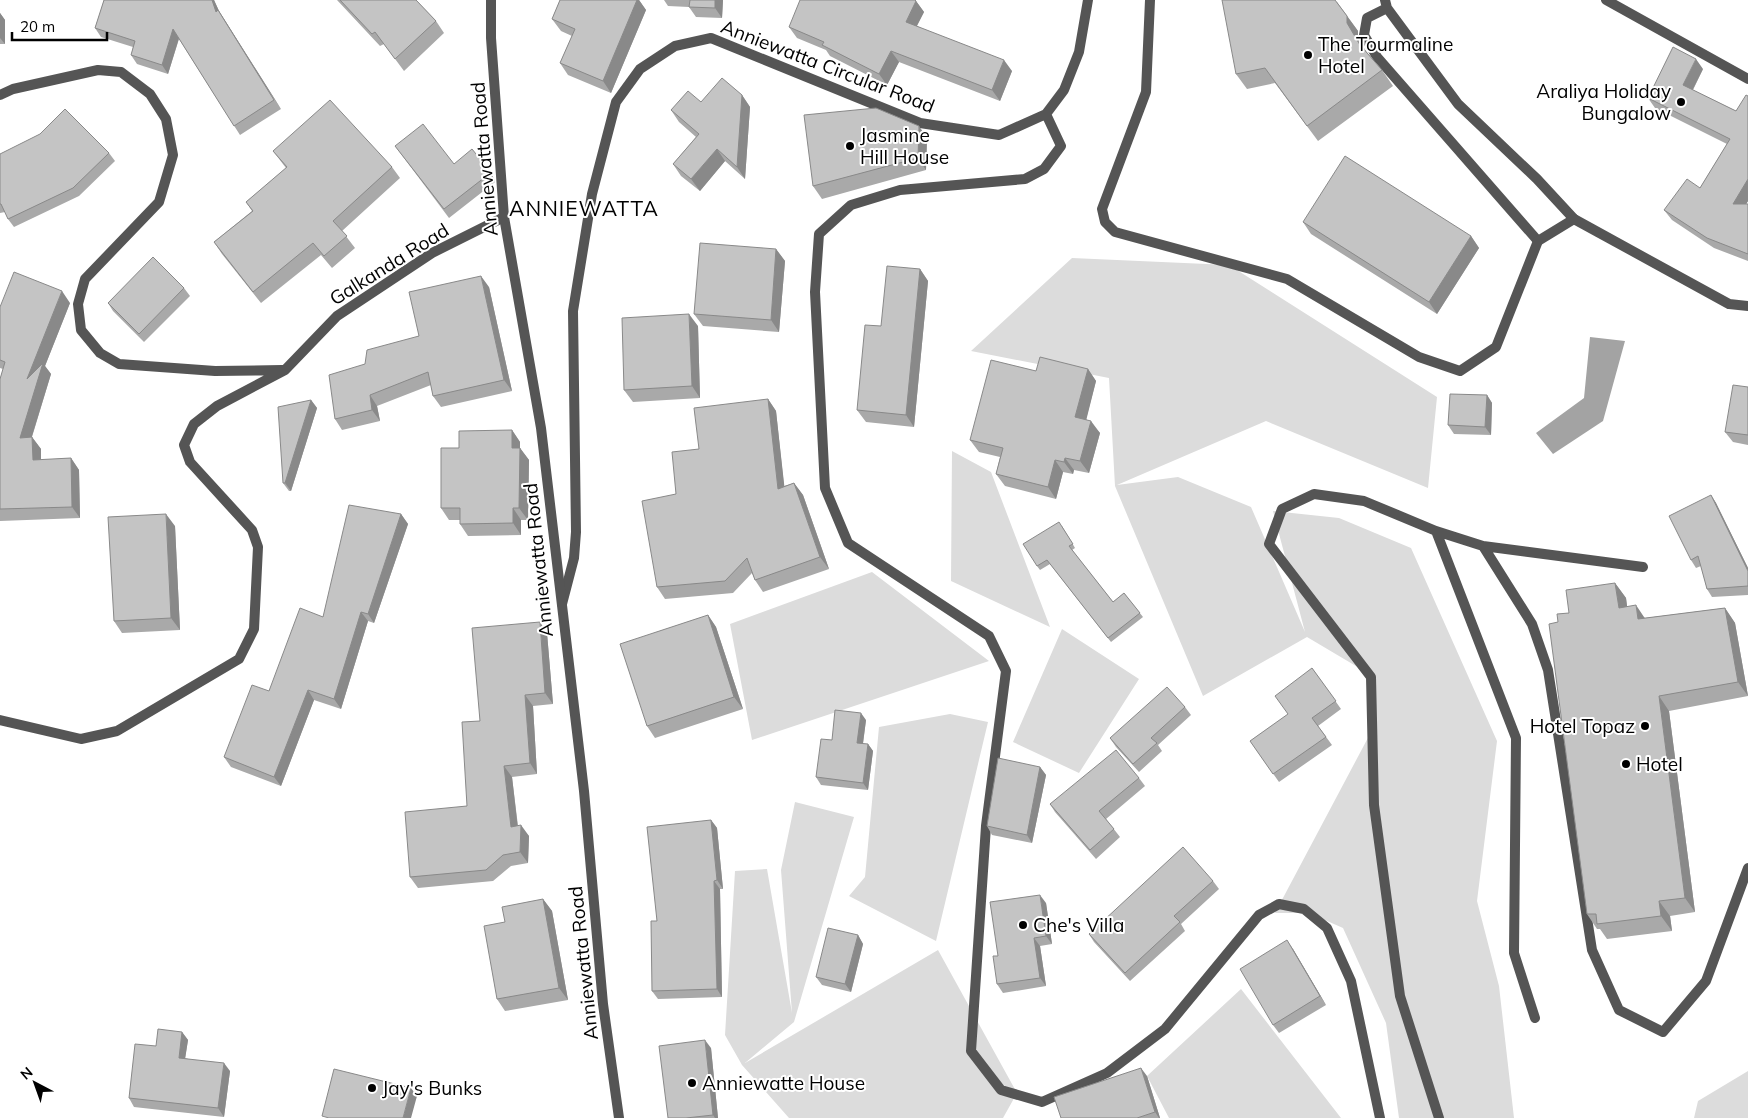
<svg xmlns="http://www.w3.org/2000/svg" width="1748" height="1118" viewBox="0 0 1748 1118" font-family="Mulish,sans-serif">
<rect width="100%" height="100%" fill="#fff"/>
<path fill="#dcdcdc" d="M1072,258l157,7 208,132 -9,91 -162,-67 -149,64 61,-8 73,30 54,125 -32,-121 66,7 72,30 86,193 -20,160 22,85 15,132h-115l-13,-95 -43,-95 -34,-15h-34l95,-179 -4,-62 -59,-35 -104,59 -88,-210 -6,-108 -138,-27z
M952,451l39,21 59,155 -99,-46z
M872,572l117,89 -237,79 -22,-116z
M1062,629l77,50 -60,94 -66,-31z
M950,714l38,8 -52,219 -87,-45 16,-19 14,-150z
M795,802l59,15 -60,205 -49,41 193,-113 79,143 -14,25h-214l-47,-53 -17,-30 10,-164 32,-2 25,144 -11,-143z
M1241,989l100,129h-172l-22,-42z
M1748,1071v47h-54l4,-17z"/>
<path fill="#a3a3a3" d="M1590,337l35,4 -22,80 -50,33 -17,-21 48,-35z"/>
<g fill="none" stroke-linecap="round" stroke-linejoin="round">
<path stroke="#555" stroke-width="10" d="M1385,0l2,8 71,96 79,75 37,40
M1387,8l-20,10 -3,17 13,22 161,184
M1436,531l80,207 -2,215 21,65
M1483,546l49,78 16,46 44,280 27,60 44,22 43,-51 42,-113
M1439,1118l-39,-122 -26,-191 -3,-128 -102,-133 13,-35 32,-15 50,7 72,30 47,15 160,21"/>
<path stroke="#555" stroke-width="10" d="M1150,0l-4,92 -44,117 3,13 10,10 172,47 132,78 41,14 36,-24 42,-106 36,-22 155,85 19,2
M1606,0l142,79
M0,95l13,-6 85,-19 23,2 29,22 16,25 7,36 -14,47 -74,77 -7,25 3,26 19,23 19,11 96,7 67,-1
M1046,114l15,32 -17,23 -19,10 -125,11 -49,15 -32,29 -4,58 10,196 23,55 141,93 17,35 -20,155 -15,225 30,39 41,12 65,-29 58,-44 94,-114 20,-11 25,5 23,19 24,53 29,137
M562,604l12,-46 2,-26 -3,-221 19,-117 24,-92 24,-33 35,-23 36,-8 209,85 79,12 47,-21 18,-24 15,-38 9,-52
M0,720l81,19 36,-8 122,-72 15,-30 4,-82 -6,-17 -62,-68 -6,-17 10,-21 23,-18 68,-36 52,-54 95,-63 72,-36"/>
<path stroke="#555" stroke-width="10" d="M491,0v38l13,179 37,211 43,363 19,213 16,114"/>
</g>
<path fill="#a9a9a9" d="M104,0h110l5,11 62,98 -41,26 -61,-96 -11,35 -31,-10 -6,-9 2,-8 -32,-10 -6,-9z
M337,0h79l20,21 8,12 -40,38 -20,-27 -4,2z
M560,0h79l7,10 -35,83 -43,-18 -8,-12 12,-27 -11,-5 -9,-12z
M664,0h59l-1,18 -26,-1 -7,-10 -21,-1z
M916,1l8,11 -7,14 95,45 -12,30 -101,-39 -12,23 -57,-29 -4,-6 -29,-12 -8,-11z
M1337,2l21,29v7l8,13 16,19 11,16 -75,55 -43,-58 -28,6 -11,-15z
M0,13l5,7v24h-5z
M1703,69l-10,21 43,21 12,-15v105l-2,3h2v57l-34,-13 -42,-28 -8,-10 36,-22 27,-44 -72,-36 -7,-10z
M742,95l8,12 -5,72 -20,-18 -25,30 -19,-15 -8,-12 23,-27 -17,-15 -8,-12 30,-8z
M927,138l-1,32 -104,29 -9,-13z
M395,146l59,18 35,6 5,9 1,3 -46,36z
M273,151l119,16 8,11 -58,53 13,17 -23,20 -11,-13 -60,48 -39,-49 -8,-12 38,-31 -6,-9 40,-34z
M109,153l6,8 -36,35 -65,31 -6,-8 -3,-7 -5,1v-59z
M1303,222l168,14 8,12 -42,66 -126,-80z
M776,249l9,12 -6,71 -76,-6 -9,-12z
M920,269l8,12 -14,146 -48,-5 -9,-12 24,-84z
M489,287l23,104 -71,16 -8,-11 -2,-11 -54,21 3,15 -38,9 -7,-11 30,-55 54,-28z
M184,288l6,8 -46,46 -31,-31 -5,-8z
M70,303l-25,63 6,8 -19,63 9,12v11l30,-2 8,12 1,48 -80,3v-142l3,-10 -3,-1v-61z
M698,326l2,72 -67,4 -9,-12z
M1088,369l8,12 -10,38 14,14 -11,40 -15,-3 -1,4 -10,-2 -7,27 -51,-13 -9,-12 4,-17 -21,-5 -9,-12 66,-69z
M1748,387v58l-15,-3 -8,-10z
M1487,395l5,8 -1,32 -37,-1 -6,-9z
M768,399l8,12 8,75 10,-3 9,12 26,74 -66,23 -8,-12 -3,-7 -19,20 -68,6 -8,-12 19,-93 23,-45z
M311,400l6,8 -26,83h-2l-6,-8z
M512,430l8,12v6l9,12 -1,60h-7v15l-53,1 -8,-12v-4h-11l-8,-12 18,-60z
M1711,495l5,8 32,65v27l-36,2 -5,-8 -6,-23 -5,2 -5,-8z
M401,514l7,10 -34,99 -6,-2 -27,88 -27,-9 -33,86 -50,-19 -7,-10 45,-66 54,-74z
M175,526l5,104 -58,3 -8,-12z
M1062,526l13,22 -3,2 41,52 11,-9 19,24 -32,25 -61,-78 -10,6 -3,-4z
M1615,583l11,15 1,8 18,12 80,-10 10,15 13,73 -79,15 26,201 -25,4 2,15 -65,8 -7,-10h-3l-10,-15 -29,-292 11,-9z
M708,615l8,12 27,82 -88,29 -8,-12z
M547,633l6,71 -20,2 4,68 -25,3 6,49 11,10 -1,27 -17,3 -18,15 -75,7 -8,-11 57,-71 13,-85z
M1312,668l29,41 -23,17 14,19 -53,37 -29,-41 38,-26z
M1185,707l6,8 -33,30 4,6 -23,21 -23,-25 -6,-9z
M866,720l-3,24h5l5,7 -5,39 -47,-5 -5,-8 16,-37z
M1040,767l6,8 -14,68 -40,-8 -5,-9z
M1139,778l6,8 -39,33 14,18 -24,22 -41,-47 -5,-8z
M711,820l6,8 6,61h-3l2,108 -64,2 -6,-8 5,-70z
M1213,881l6,8 -38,35 4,7 -55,50 -36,-39 -5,-8z
M543,899l9,12 16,89 -63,11 -8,-12z
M1046,903l6,41 -12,2 6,40 -43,7 -6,-9 1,-28z
M858,935l5,9 -12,48 -29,-7 -6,-8z
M1293,949l33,56 -47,28 -6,-8z
M182,1032l6,8 -3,18 45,13 -6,46 -90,-10 -5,-9 27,-52z
M711,1048l7,70h-50z
M1147,1076l13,42h-99z"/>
<path fill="#898989" d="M212,0h2l5,11 62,98 -65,-97z
M637,0h2l7,10 -35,83 -8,-12z
M715,0h8l-1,18 -7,-10z
M916,1l8,11 -11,21 -7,-11z
M0,13l5,7v24l-5,-6z
M1347,16l11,15v7l13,22 -11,-15 -13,-22z
M173,29l6,9 -11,36 -6,-9z
M891,51l8,11 -12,23 -8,-11z
M1696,59l7,10 -13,26 -7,-10z
M1004,60l8,11 -12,30 -8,-11z
M742,95l8,12 -5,72 -8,-12z
M919,126l8,12 -1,32 -8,-12z
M717,149l8,12 -25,30 -9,-12z
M489,170l5,9 1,3 -6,-8z
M1748,179v22l-8,14 -7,-11z
M1471,236l8,12 -42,66 -8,-12z
M776,249l9,12 -6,71 -8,-12z
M920,269l8,12 -14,146 -8,-12z
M481,276l8,11 23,104 -8,-11z
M62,291l8,12 -25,63 6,8 -23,75 -8,-11 7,-59z
M689,314l9,12 2,72 -8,-12z
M1088,369l8,12 -12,48 -9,-12z
M370,395l7,11 3,15 -8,-11z
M1487,395l5,8 -1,32 -6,-8z
M768,399l8,12 10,90 -8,-12z
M311,400l6,8 -26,83 -6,-8z
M1091,421l9,12 -11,40 -9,-12z
M512,430l8,12v14v-8l9,12 -1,60 -9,-12 -7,-60z
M32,437l9,12v22l-8,-11z
M71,458l8,12 1,48 -8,-11z
M1065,458l9,12 -1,4 -9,-12z
M1055,460l8,12 -7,27 -8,-12z
M794,483l9,12 26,74 -9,-12z
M1711,495l5,8 32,65v3z
M513,508l8,12v15l-8,-12z
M166,514l9,12 5,104 -9,-12z
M401,514l7,10 -34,99 -6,-9z
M1615,583l11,15 3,24 -10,-14z
M1636,605l10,15 -8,-1z
M1725,608l10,15 13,73 -10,-14z
M361,612l7,9 -27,88 -7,-10z
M708,615l8,12 27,82 -9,-12z
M540,622l7,11 6,71 -8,-11z
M308,690l6,10 -33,86 -7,-9z
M525,695l8,11 4,68 -7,-11z
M1659,696l10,15 26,201 -10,-14z
M861,713l5,7 -4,30 -5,-7z
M868,744l5,7 -5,39 -5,-7z
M504,766l8,11 7,61 -8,-11z
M1040,767l6,8 -14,68 -5,-8z
M711,820l6,8 6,61 -6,-9z
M521,825l8,11 -1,27 -8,-11z
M714,881l6,8 2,108 -5,-8z
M1040,895l6,8 6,41 -6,-8z
M543,899l9,12 16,89 -9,-12z
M1659,901l11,15 2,15 -11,-15z
M858,935l5,9 -12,48 -6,-8z
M1034,938l6,8 6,40 -6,-8z
M1287,940l6,9 33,56 -6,-9z
M182,1032l6,8 -4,26 -5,-8z
M705,1040l6,8 7,70h-3l-2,-3z
M224,1063l6,8 -6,46 -6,-9z
M1141,1068l6,8 13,42h-1l-4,-6z
M411,1088l6,8 -6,22h-8z"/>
<path fill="#c4c4c4" stroke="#898989" d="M104,0h108l4,12 2,-2 56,90 -40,26 -61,-97 -11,36 -31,-10 4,-14 -40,-13z
M340,0h76l20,21 -41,38 -20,-27 -3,2z
M560,0h77l-34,81 -43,-18 15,-34 -23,-10z
M690,0h25v8l-26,-1z
M800,0h115l1,1 -10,21 98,38 -12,30 -101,-39 -12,23 -57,-29 2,-3 -35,-15z
M1222,0h113l12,16v7l13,22 22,25 -75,56 -42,-58 -29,6z
M1673,47l23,12 -13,26 53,26 10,-16 2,1v83l-15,25h15v50l-41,-16 -43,-28 23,-31 13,9 30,-49 -82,-41z
M722,78l20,17 -5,72 -20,-18 -26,30 -18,-15 26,-30 -28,-24 17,-19 13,11z
M330,100l62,67 -59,54 14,15 -23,20 -11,-13 -60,49 -39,-50 39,-31 -7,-9 41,-35 -14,-16z
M876,108l43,18 -1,32 -105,28 -9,-71z
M65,109l44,44 -36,35 -65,31 -7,-15h-1v-50l40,-20z
M423,124l31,40 18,-15 17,21v4l-45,35 -49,-63z
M1345,156l126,80 -42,66 -126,-80z
M700,243l76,6 -5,71 -77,-6z
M153,257l31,31 -45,46 -31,-31z
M887,266l33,3 -14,146 -49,-5 8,-85 16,1z
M14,272l48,19 -35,88 16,-16 -23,75 12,-1 1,23 38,-2 1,49 -72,2v-130l5,-17 -5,-2v-53z
M481,276l23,104 -71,16 -5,-24 -58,23 2,15 -37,9 -6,-44 36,-11 2,-14 52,-14 -10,-44z
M689,314l3,72 -68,4 -2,-72z
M1040,357l48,12 -13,48 16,4 -11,40 -15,-3 -1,4 -9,-2 -7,27 -52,-13 7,-26 -33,-8 21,-80 45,11z
M1733,385l15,2v48l-23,-3z
M1450,394l37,1 -2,32 -37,-2z
M768,399l10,90 16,-6 26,74 -65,23 -8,-22 -22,23 -68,6 -15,-86 34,-7 -4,-42 27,-3 -5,-41z
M311,400l-26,83h-2l-5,-76z
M512,430v18h8l-1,60h-6v15l-53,1v-16h-19v-60h18v-17z
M1711,495l37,76v15l-41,3 -9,-33 -7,4 -22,-44z
M349,505l52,9 -33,100 -7,-2 -27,87 -26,-9 -34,87 -50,-20 28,-72 17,6 31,-83 23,9z
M166,514l5,104 -57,3 -6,-104z
M1059,522l14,22 -4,2 44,56 11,-9 16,20 -32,25 -61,-78 -10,6 -14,-22z
M1615,583l4,25 17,-3 2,14 87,-11 13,74 -79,14 26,202 -26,3 2,15 -64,8 -1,-10h-9l-38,-290 9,-2 -1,-8 12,-1 -3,-23z
M708,615l26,82 -87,29 -27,-82z
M540,622l5,71 -20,2 5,68 -26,3 7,61 10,-2 -1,27 -17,3 -17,15 -76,7 -5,-65 62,-6 -5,-84 18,-1 -8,-93z
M1312,668l24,33 -24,17 14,19 -53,37 -23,-33 38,-27 -13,-18z
M1167,687l18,20 -34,31 6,5 -24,21 -23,-26z
M835,710l26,3 -4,30 11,1 -5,39 -47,-6 5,-38 11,1z
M1116,750l23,28 -40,33 15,18 -24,21 -40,-46z
M998,758l42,9 -13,68 -40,-9z
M711,820l6,60 -3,1 3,108 -65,2 -1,-70h6l-10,-94z
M1183,847l30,34 -39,35 6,6 -55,51 -36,-39z
M1040,895l6,41 -12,2 6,40 -43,6 -4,-28h5l-8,-54z
M543,899l16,89 -62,11 -13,-73 21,-4 -3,-15z
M828,928l30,7 -13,49 -29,-7z
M1287,940l33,56 -47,29 -33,-56z
M158,1029l24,3 -3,26 45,5 -6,45 -89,-10 6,-54 21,2z
M705,1040l8,75 -27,3h-18l-9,-72z
M1141,1068l14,44 -18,6h-76l-7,-21z
M334,1069l77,19 -8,30h-74l-7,-2z"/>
<g fill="#000" stroke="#fff" stroke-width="2">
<circle cx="1308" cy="55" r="5"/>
<circle cx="1681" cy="102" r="5"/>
<circle cx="850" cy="146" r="5"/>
<circle cx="1645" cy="726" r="5"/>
<circle cx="1626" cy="764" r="5"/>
<circle cx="1023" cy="925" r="5"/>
<circle cx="692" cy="1083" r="5"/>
<circle cx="372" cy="1088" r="5"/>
</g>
<g text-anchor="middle" stroke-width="4" stroke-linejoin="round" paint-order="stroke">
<g font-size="19" fill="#000" stroke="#fff" text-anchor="start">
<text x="1318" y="51">The Tourmaline<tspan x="1318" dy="22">Hotel</tspan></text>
<text x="1671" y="98" text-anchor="end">Araliya Holiday<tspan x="1671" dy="22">Bungalow</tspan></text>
<text x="860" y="142">Jasmine<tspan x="860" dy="22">Hill House</tspan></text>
<text x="1635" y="733" text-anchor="end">Hotel Topaz</text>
<text x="1636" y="771">Hotel</text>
<text x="1033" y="932">Che's Villa</text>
<text x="702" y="1090">Anniewatte House</text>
<text x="382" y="1095">Jay's Bunks</text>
</g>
<g font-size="19" fill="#000" stroke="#fff">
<text transform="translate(828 66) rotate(21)" y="7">Anniewatta Circular Road</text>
<text transform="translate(484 159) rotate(-95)" y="7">Anniewatta Road</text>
<text transform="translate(389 264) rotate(-32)" y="7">Galkanda Road</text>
<text transform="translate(538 560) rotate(-96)" y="7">Anniewatta Road</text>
<text transform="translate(583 963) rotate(-96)" y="7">Anniewatta Road</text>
</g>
<g font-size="21" letter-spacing="1" fill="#000" stroke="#fff">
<text x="584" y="216">ANNIEWATTA</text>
</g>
</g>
<g transform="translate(35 1083) rotate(319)" stroke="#ffffff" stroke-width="4" paint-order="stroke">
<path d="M0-4L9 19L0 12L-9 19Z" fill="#000000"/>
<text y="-8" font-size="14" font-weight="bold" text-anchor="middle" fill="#000000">N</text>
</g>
<path d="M12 32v8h95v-8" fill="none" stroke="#000000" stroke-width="2.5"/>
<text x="20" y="32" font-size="15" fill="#000000" stroke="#ffffff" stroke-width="4" paint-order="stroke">20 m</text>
</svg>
